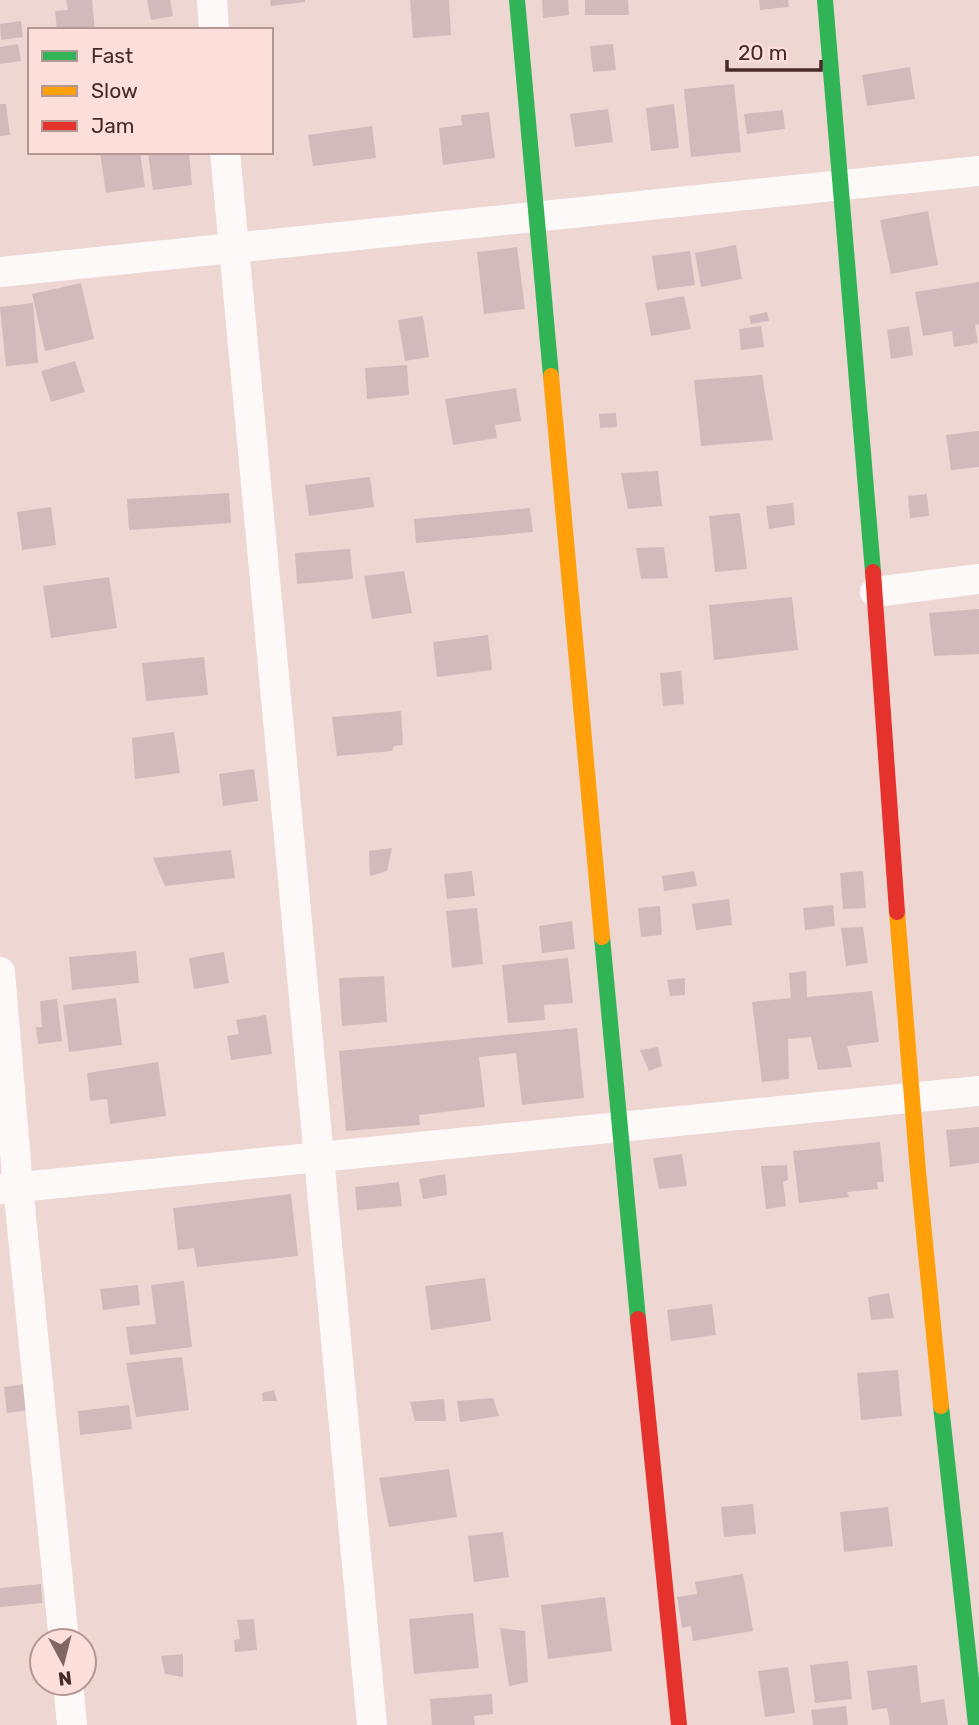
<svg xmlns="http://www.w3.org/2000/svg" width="979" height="1725" viewBox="0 0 979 1725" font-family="Rubik,sans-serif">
<rect width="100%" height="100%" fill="#eed6d3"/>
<path fill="#d2babc" d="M66,0h26l3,30h-38l-2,-19 13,-1z
M147,0h23l3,16 -22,4z
M270,0h35v2l-34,4z
M410,0h39l2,35 -38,3z
M542,0h26l1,15 -26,3z
M585,0h43l1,15h-44z
M759,0h29l1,7 -29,3z
M21,21l2,16 -22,3 -1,-16z
M18,44l3,17 -21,3v-17z
M613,44l3,26 -23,2 -3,-26z
M910,67l5,32 -48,7 -5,-31z
M734,84l7,68 -50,5 -7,-68z
M0,104h6l4,31 -10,1z
M674,104l5,44 -28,3 -5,-43z
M608,109l5,33 -38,5 -5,-33z
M783,110l2,19 -38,5 -3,-20z
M489,112l6,46 -52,7 -4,-37 23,-3 -1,-10z
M372,126l4,32 -63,8 -5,-31z
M100,152h40l5,35 -39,6z
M148,152h41l3,33 -39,5z
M928,211l10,54 -47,9 -11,-54z
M736,245l6,34 -41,8 -6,-34z
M517,247l8,62 -41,5 -7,-62z
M690,251l5,34 -38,5 -5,-34z
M979,282v42l-4,1 3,18 -24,4 -2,-16 -29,5 -8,-44z
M81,283l13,56 -49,12 -13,-57z
M684,296l7,33 -40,7 -6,-33z
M33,303l5,60 -32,3 -6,-59z
M767,312l2,9 -18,3 -2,-8z
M423,316l6,41 -24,4 -7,-41z
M761,326l3,21 -23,3 -2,-21z
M909,326l4,29 -22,4 -4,-29z
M75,361l10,31 -34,10 -10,-31z
M407,365l2,30 -42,4 -2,-31z
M762,375l11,65 -72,6 -7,-66z
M516,388l5,33 -26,4 2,13 -44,7 -8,-46z
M616,413l1,14 -17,1 -1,-14z
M979,431v36l-28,3 -5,-35z
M658,471l4,35 -34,3 -7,-36z
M370,477l4,30 -65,9 -4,-31z
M229,493l2,30 -102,7 -2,-31z
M927,494l2,22 -19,2 -2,-22z
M793,503l2,22 -26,4 -3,-23z
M51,507l5,38 -34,5 -5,-38z
M530,508l3,24 -117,11 -2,-24z
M740,513l7,56 -32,3 -6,-56z
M664,547l4,31 -27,1 -5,-31z
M350,549l3,30 -56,5 -2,-31z
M404,571l8,42 -40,6 -8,-43z
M109,577l8,51 -66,10 -8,-52z
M792,597l6,53 -84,10 -5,-55z
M979,609v45l-45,2 -5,-43z
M488,635l4,35 -55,7 -4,-35z
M204,657l4,38 -62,6 -4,-38z
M681,671l3,33 -21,2 -3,-33z
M401,711l2,34 -9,1 -2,5 -55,5 -5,-39z
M174,732l6,41 -45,6 -3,-41z
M254,769l4,32 -35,5 -4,-32z
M392,848l-5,23 -17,5 -1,-25z
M231,850l4,28 -70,8 -12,-28z
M472,871l3,25 -28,3 -3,-25z
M694,871l3,15 -33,5 -2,-15z
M863,871l3,37 -23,1 -3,-36z
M729,899l3,26 -36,5 -4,-26z
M833,905l2,21 -30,4 -2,-22z
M660,906l2,29 -21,2 -3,-29z
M477,908l6,56 -31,4 -6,-57z
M572,921l3,28 -33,4 -3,-27z
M863,927l5,36 -22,3 -5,-38z
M136,951l3,32 -67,7 -3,-33z
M224,952l5,31 -35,6 -5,-31z
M568,958l5,45 -29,2 1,15 -37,3 -6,-58z
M806,971l1,26 65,-6 7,51 -32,4 5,21 -34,3 -7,-33 -23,2 1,40 -27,3 -10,-80 39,-4 -2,-25z
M384,976l3,46 -45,4 -3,-48z
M685,978v17l-15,1 -3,-16z
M116,998l6,47 -53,7 -6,-47z
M57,999l5,42 -24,3 -2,-17h6l-2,-26z
M266,1015l6,39 -41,6 -4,-24 12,-2 -3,-14z
M577,1028l7,70 -62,7 -6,-52 -37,4 6,50 -66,8 1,10 -74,6 -7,-80z
M658,1047l4,19 -13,5 -9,-21z
M158,1062l8,54 -56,8 -3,-25 -17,2 -3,-28z
M979,1127v36l-29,4 -4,-37z
M880,1142l4,40h-7l1,7 -31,3 2,5 -50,6 -6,-52z
M682,1154l5,32 -28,3 -6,-31z
M787,1165l1,15 -5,2 3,24 -20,3 -5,-43z
M445,1174l2,21 -24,4 -4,-20z
M399,1182l3,24 -45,4 -2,-23z
M291,1194l7,62 -101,11 -3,-19 -16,2 -5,-42z
M485,1278l6,43 -60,9 -6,-44z
M184,1281l8,66 -62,8 -4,-28 30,-3 -5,-39z
M138,1285l2,20 -37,5 -3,-21z
M889,1293l5,25 -23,2 -3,-23z
M712,1304l4,31 -45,6 -4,-31z
M182,1357l7,53 -53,7 -10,-54z
M898,1370l4,46 -41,4 -4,-47z
M26,1384l3,26 -22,3 -3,-26z
M274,1390l3,11h-14l-1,-8z
M493,1398l6,18 -39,6 -3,-21z
M444,1399l2,22h-31l-5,-19z
M129,1405l3,24 -52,6 -2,-24z
M449,1469l8,48 -68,10 -10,-49z
M753,1504l3,30 -32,3 -3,-30z
M888,1507l5,39 -49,6 -4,-40z
M503,1532l6,45 -35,5 -6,-46z
M743,1574l10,57 -60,10 -2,-15 -9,2 -5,-31 20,-3 -2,-12z
M41,1584l1,19 -42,4v-19z
M605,1597l7,54 -64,8 -7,-54z
M473,1613l6,55 -65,6 -5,-55z
M254,1619l3,31 -22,2 -1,-12 6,-1 -3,-19z
M500,1628l25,3 3,51 -19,4z
M183,1654v23l-18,-3 -4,-18z
M848,1661l4,38 -37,4 -5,-38z
M917,1665l4,38 23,-4 4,26h-58l-3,-17 -15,2 -5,-39z
M788,1667l7,46 -30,4 -7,-46z
M492,1694l1,20 -19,2 1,9h-43l-2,-26z
M846,1706l2,19h-35l-2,-15z"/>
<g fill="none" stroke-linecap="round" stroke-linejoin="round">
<path stroke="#fcf9f8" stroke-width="30" d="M212,0l2,30
M225,152l147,1573
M0,272l979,-101
M875,592l104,-13
M0,972l18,215 46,454
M0,1189l979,-98
M68,1683l4,42"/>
<path stroke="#30b455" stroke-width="16" d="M517,0l34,376
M825,0l48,572
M602,937l36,382
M941,1406l35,319"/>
<path stroke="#ff9f0a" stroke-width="16" d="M551,376l51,561
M897,912l21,260 23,234"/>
<path stroke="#e5322d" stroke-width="16" d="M873,572l24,340
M638,1319l41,406"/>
</g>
<rect x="28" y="28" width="245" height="126" fill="#fcdeda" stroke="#b49693" stroke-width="2"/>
<rect x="42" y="51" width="35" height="10" fill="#30b455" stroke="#b49693" stroke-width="2"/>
<text x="91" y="63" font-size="21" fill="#472b28">Fast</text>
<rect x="42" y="86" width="35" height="10" fill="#ff9f0a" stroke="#b49693" stroke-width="2"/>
<text x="91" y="98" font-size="21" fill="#472b28">Slow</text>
<rect x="42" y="121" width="35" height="10" fill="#e5322d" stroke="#b49693" stroke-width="2"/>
<text x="91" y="133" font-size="21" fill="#472b28">Jam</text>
<g transform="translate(63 1662) rotate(173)"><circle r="33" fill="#fcdeda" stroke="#b49693" stroke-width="2"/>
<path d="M0-5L12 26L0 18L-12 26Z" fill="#816764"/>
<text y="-10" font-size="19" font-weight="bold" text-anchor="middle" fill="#472b28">N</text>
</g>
<path d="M727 60v10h94v-10" fill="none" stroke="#472b28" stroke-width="3.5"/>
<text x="738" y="60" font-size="21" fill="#472b28" stroke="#fcdeda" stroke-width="5" paint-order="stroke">20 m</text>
</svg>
